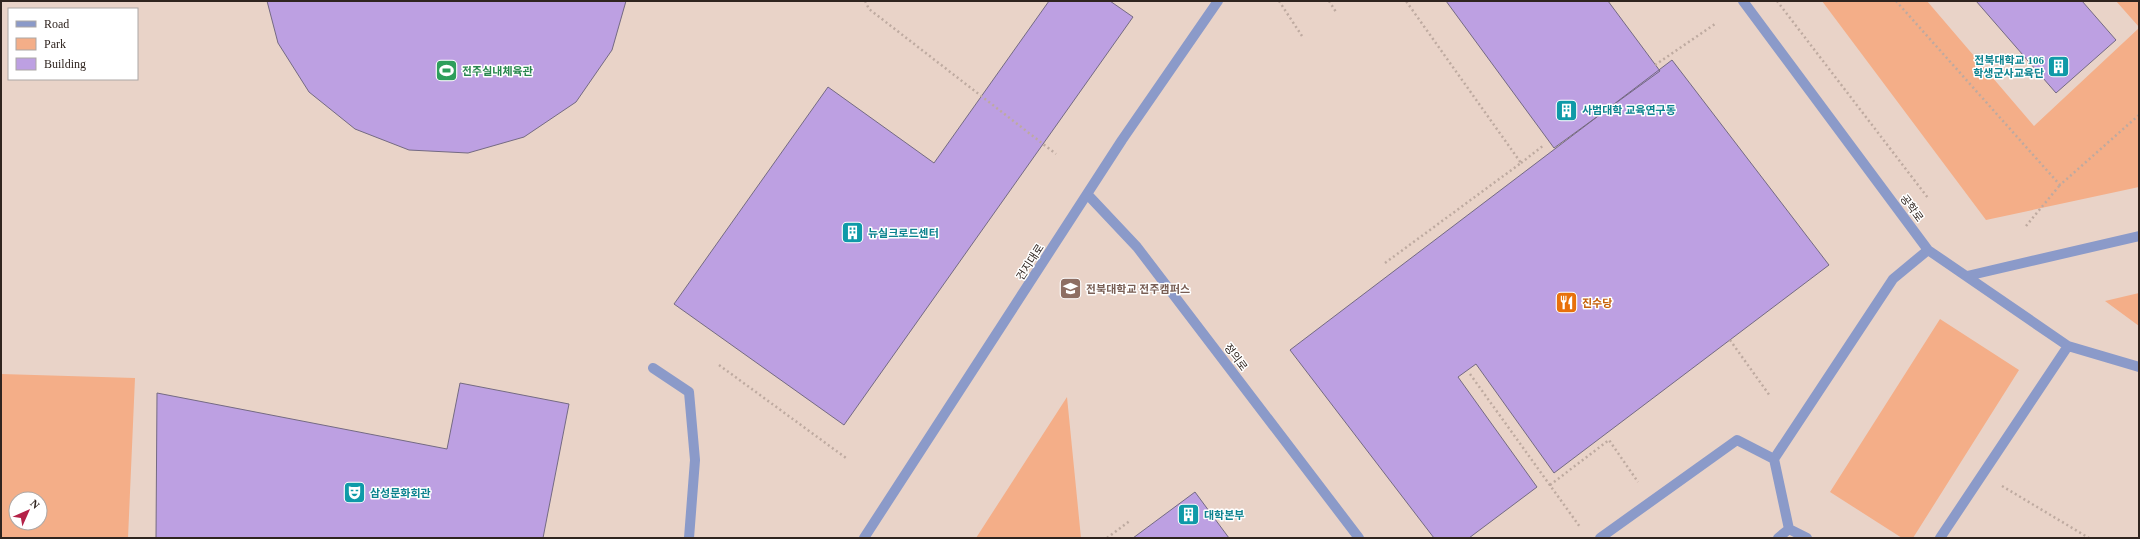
<svg xmlns="http://www.w3.org/2000/svg" width="2140" height="539" viewBox="0 0 2140 539" font-family="'Times New Roman','Noto Sans KR',serif">
<rect width="100%" height="100%" fill="#fbe4d8"/>
<path fill="#e9d3c8" fill-rule="evenodd" d="M1,1h2138v537h-2138zM9,9h128v70h-128zM16,499h24v24h-24z"/>
<path fill="#f4ae88" fill-rule="evenodd" d="M1822,1h105l107,125 105,-98v159l-153,33z
M2116,1h23v26z
M2139,293v33l-34,-25z
M1940,319l79,51 -106,168h-11l-72,-46z
M1,374l134,4 -7,160h-127zM16,499h24v24h-24z
M1067,397l14,141h-105z"/>
<path fill="#bda0e2" stroke="#746a82" d="M267,1h359l-14,49 -36,52 -52,35 -56,16 -59,-3 -54,-21 -46,-37 -31,-49z
M1049,1h61l23,16 -289,408 -170,-121 154,-217 106,76z
M1446,1h162l52,70 -106,77z
M1976,1h106l34,39 -60,53z
M1672,60l157,205 -275,208 -78,-109 -18,13 79,110 -68,51h-35l-144,-188z
M460,383l109,21 -26,134h-387l1,-145 290,56z
M1195,492l34,46h-96z"/>
<g fill="none" stroke-linecap="round" stroke-linejoin="round">
<path stroke="#beaaa0" stroke-width="2.5" stroke-dasharray="2 3" stroke-linecap="butt" d="M865,1l4,8 187,145
M1279,1l23,35
M1329,1l7,11
M1777,1l151,197
M1896,1l164,184 79,-70
M1655,65l60,-41
M1521,163l23,-18
M2026,226l34,-41
M1385,263l136,-100 -115,-162
M1730,340l40,56
M719,365l127,93
M1470,374l110,153
M1550,485l59,-45 29,42
M2002,486l87,52
M1107,538l24,-18"/>
<path stroke="#8b9ac9" stroke-width="10" d="M1743,1l185,249 140,96 71,21
M1088,195l49,52 222,291
M1967,276l172,-40
M653,368l36,24 6,68 -6,78
M864,538l258,-398 96,-139
M1600,538l137,-98 37,19
M1778,538l11,-9
M1807,538l-18,-9 -15,-70 119,-180 35,-29
M1940,538l128,-192"/>
</g>
<defs>
<symbol id="building-square" viewBox="-11 -11 22 22"><rect x="-9" y="-9" width="18" height="18" rx="4" fill="#0f9aa8" stroke="#fff"/><path d="M-4-6H4V6H1V3H-1V6H-4ZM-2.5-4.3h1.7v1.8h-1.7ZM.8-4.3h1.7v1.8H.8ZM-2.5-1h1.7V.8h-1.7ZM.8-1h1.7V.8H.8Z" fill="#fff"/></symbol>
<symbol id="stadium-square" viewBox="-11 -11 22 22"><rect x="-9" y="-9" width="18" height="18" rx="4" fill="#2e9e5b" stroke="#fff"/><path d="M0-5a6.5 5 0 1 0 0 10a6.5 5 0 1 0 0-10ZM-3.5-1.8h7v3.6h-7Z" fill="#fff"/></symbol>
<symbol id="university-square" viewBox="-11 -11 22 22"><rect x="-9" y="-9" width="18" height="18" rx="4" fill="#8d6e63" stroke="#fff"/><path d="M0-5L7-2L0 1L-7-2ZM-4 1L0 2.5L4 1V4Q0 6-4 4Z" fill="#fff"/></symbol>
<symbol id="restaurant-square" viewBox="-11 -11 22 22"><rect x="-9" y="-9" width="18" height="18" rx="4" fill="#e8710a" stroke="#fff"/><path d="M-5-6h1v4h1v-4h1v4h1v-4h1v5L-1.5 .5V6h-2V.5L-5-1ZM5-6V6H3V1.5H1.5Q1.5-4 5-6Z" fill="#fff"/></symbol>
<symbol id="theatre-square" viewBox="-11 -11 22 22"><rect x="-9" y="-9" width="18" height="18" rx="4" fill="#0f9aa8" stroke="#fff"/><path d="M-5-5.5Q0-4 5-5.5V0Q5 5 0 6Q-5 5-5 0ZM-3.3-2.5H-1v1.5H-3.3ZM1-2.5H3.3v1.5H1ZM-2.8 1Q0 5.5 2.8 1Z" fill="#fff"/></symbol>
</defs>
<g fill-rule="evenodd">
<use href="#building-square" x="2046" y="54" width="25" height="25"/>
<use href="#stadium-square" x="434" y="58" width="25" height="25"/>
<use href="#building-square" x="1554" y="98" width="25" height="25"/>
<use href="#building-square" x="840" y="220" width="25" height="25"/>
<use href="#university-square" x="1058" y="276" width="25" height="25"/>
<use href="#restaurant-square" x="1554" y="290" width="25" height="25"/>
<use href="#theatre-square" x="342" y="480" width="25" height="25"/>
<use href="#building-square" x="1176" y="502" width="25" height="25"/>
</g>
<g text-anchor="middle" stroke-width="3" stroke-linejoin="round" paint-order="stroke">
<g font-size="11" font-weight="bold" fill="#0d838f" stroke="#fff" text-anchor="start">
<text x="2044" y="64" text-anchor="end">전북대학교 106<tspan x="2044" dy="13">학생군사교육단</tspan></text>
<text x="1582" y="114">사범대학 교육연구동</text>
<text x="868" y="237">뉴실크로드센터</text>
<text x="370" y="497">삼성문화회관</text>
<text x="1204" y="519">대학본부</text>
</g>
<g font-size="11" font-weight="bold" fill="#27864d" stroke="#fff" text-anchor="start">
<text x="462" y="75">전주실내체육관</text>
</g>
<g font-size="11" fill="#2f241f" stroke="#fff">
<text transform="translate(1912 208) rotate(53)" y="4">공학로</text>
<text transform="translate(1030 262) rotate(-57)" y="4">건지대로</text>
<text transform="translate(1236 357) rotate(53)" y="4">정의로</text>
</g>
<g font-size="11" font-weight="bold" fill="#785e54" stroke="#fff" text-anchor="start">
<text x="1086" y="293">전북대학교 전주캠퍼스</text>
</g>
<g font-size="11" font-weight="bold" fill="#c56008" stroke="#fff" text-anchor="start">
<text x="1582" y="307">진수당</text>
</g>
</g>
<rect width="2140" height="539" fill="none" stroke="#2f241f" stroke-width="4"/>
<rect x="8" y="8" width="130" height="72" fill="#ffffff" stroke="#aca7a5"/>
<rect x="16" y="21" width="20" height="6" fill="#8b9ac9" stroke="#aca7a5"/>
<text x="44" y="28" font-size="12" fill="#2f241f">Road</text>
<rect x="16" y="38" width="20" height="12" fill="#f4ae88" stroke="#aca7a5"/>
<text x="44" y="48" font-size="12" fill="#2f241f">Park</text>
<rect x="16" y="58" width="20" height="12" fill="#bda0e2" stroke="#aca7a5"/>
<text x="44" y="68" font-size="12" fill="#2f241f">Building</text>
<g transform="translate(28 511) rotate(45)"><circle r="19" fill="#ffffff" stroke="#aca7a5"/>
<path d="M0-3L7 15L0 10L-7 15Z" fill="#b42248"/>
<text y="-6" font-size="11" font-weight="bold" text-anchor="middle" fill="#2f241f">N</text>
</g>
</svg>
